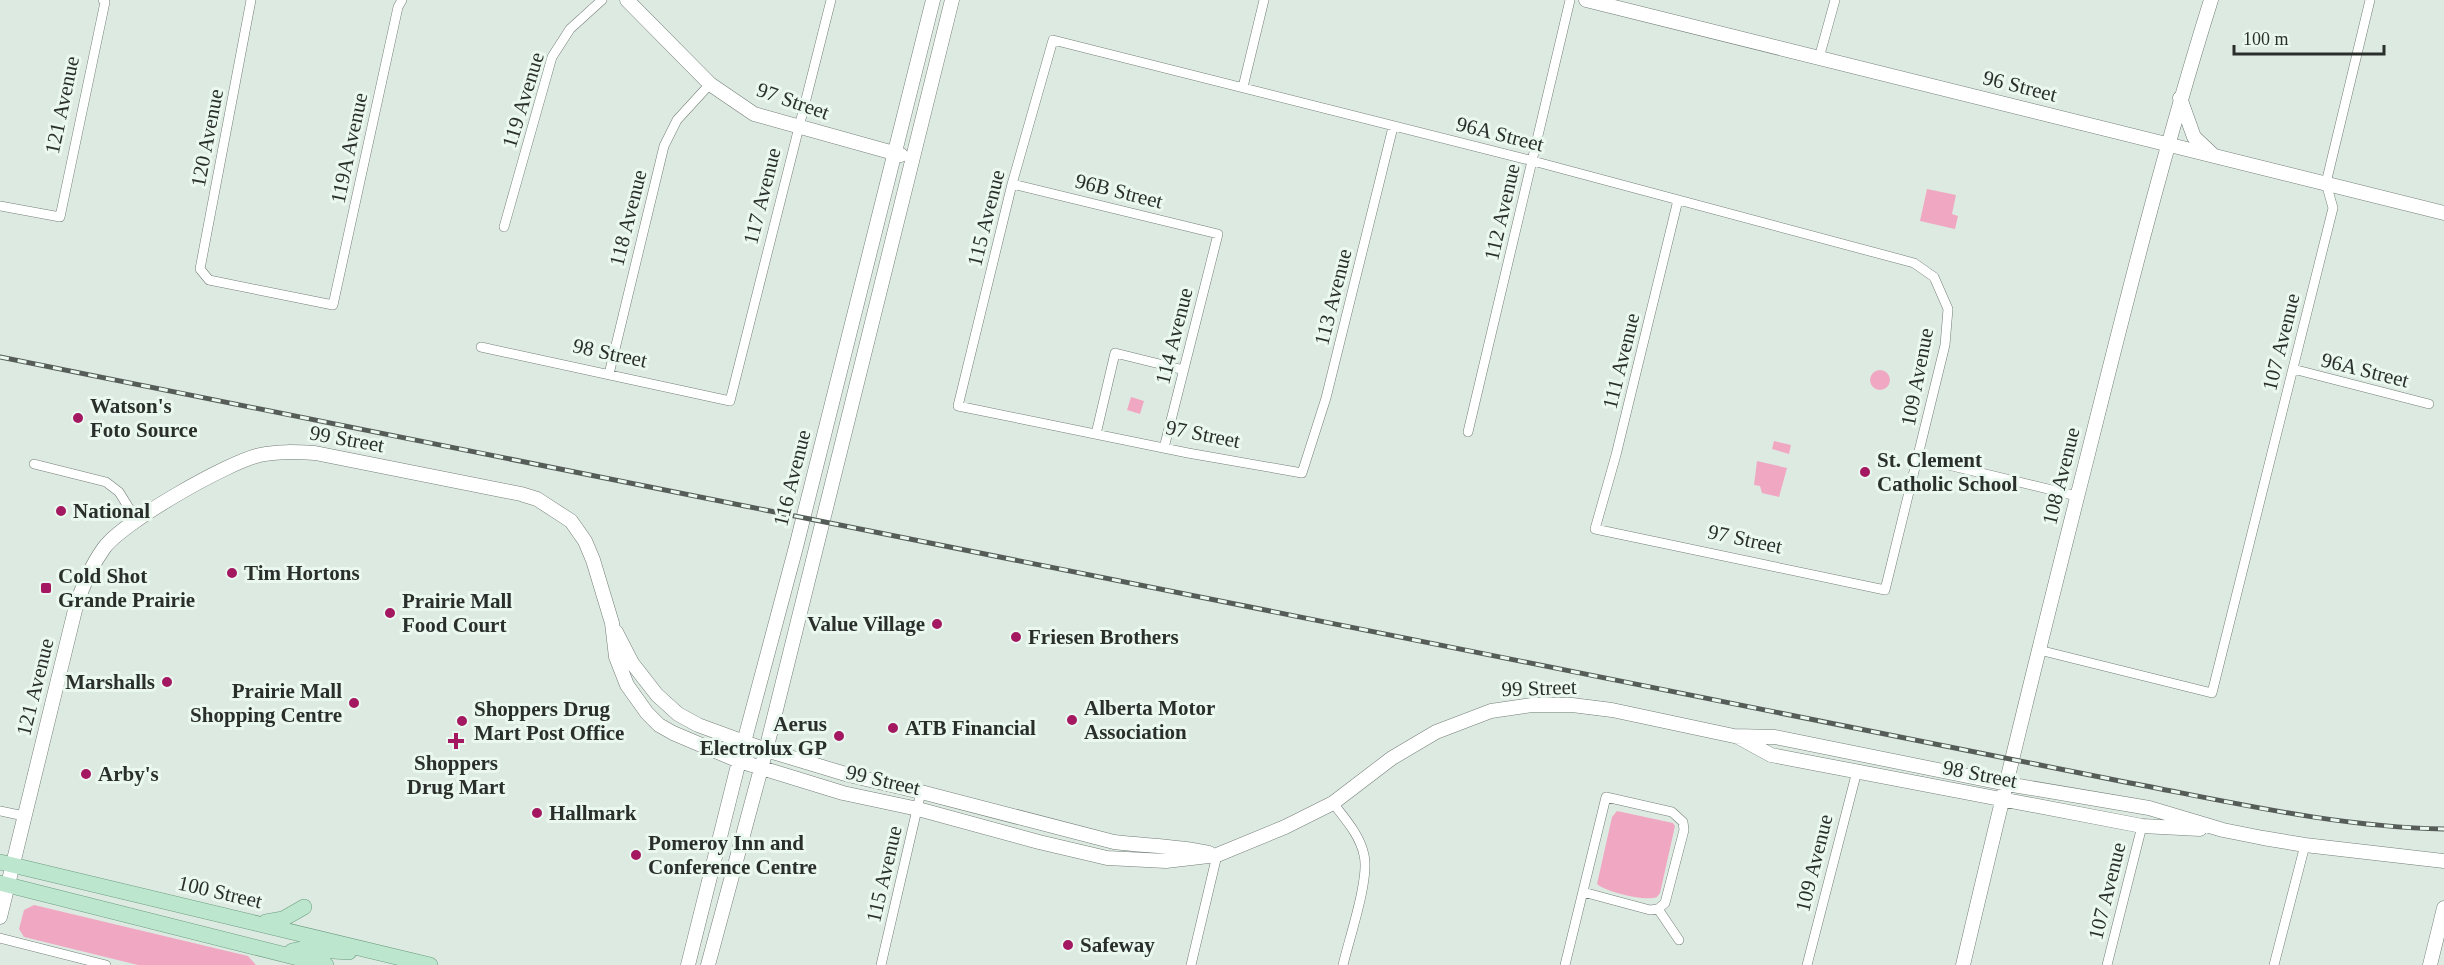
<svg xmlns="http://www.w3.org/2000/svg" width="2444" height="965" viewBox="0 0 2444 965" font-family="Georgia,serif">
<rect width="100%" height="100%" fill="#ddeae2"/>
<path fill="#f0a8c2" d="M1927,189l29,6 -4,19 6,2 -3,13 -35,-8z
M1870 380a10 10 0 1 1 20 0a10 10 0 1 1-20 0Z
M1131,397l13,4 -4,13 -13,-4z
M1774,441l17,4 -2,9 -17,-5z
M1757,461l30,7 -8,29 -17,-4 -2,-7 -6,-1z
M1617,811l56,12 2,3 -15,67 -3,4c-11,5 -51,-5 -60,-13l15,-67z
M34,905l214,51 8,9h-118l-114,-28 -5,-8 5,-19z"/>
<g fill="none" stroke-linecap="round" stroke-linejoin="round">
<defs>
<path id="street" d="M251,0l-51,269 9,11 124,25 65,-298 4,-7
M1819,58l16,-58
M1243,87l21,-87
M1393,127l-67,271 -24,75 -114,-20 -230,-47 54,-222 41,-144 480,121 381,102 20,14 14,32 -3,36 -60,245 -290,-61 21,-74 62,-255
M1012,184l206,50 -54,214
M0,206l60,11 45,-215 -2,-2
M504,227l48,-170 18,-28 32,-29
M481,347l249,54 101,-401
M2293,369l136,35
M609,374l55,-228 13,-26 33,-36
M1468,432l102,-432
M1096,434l19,-81 69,17
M1919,458l158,38
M34,464l72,18 13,10 18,29
M2039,650l173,43 121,-485 -7,-25 44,-183
M1333,803c12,16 27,32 31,52 6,23 -15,84 -21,110
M0,811l24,5
M1658,909l21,31
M0,938l106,27
M881,965l40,-173
M1191,965l26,-110
M1565,965l41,-168 66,15 11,10 1,8 -19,73 -7,6 -8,1 -67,-18
M1807,965l50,-194
M2107,965l35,-139
M2274,965l31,-120"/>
<path id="secondary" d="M627,0l83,84 44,30 147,41
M1586,0l858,213
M2180,98l14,39 18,17
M616,632l16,31 25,32 21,19 20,11 68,25 83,25 72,17 193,50c32,4 64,4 95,11
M1738,737l33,18 371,71 58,3
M0,917l76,-311c7,-21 15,-40 28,-58 19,-26 124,-86 156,-93 18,-4 36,-3 55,-2l206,41 16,5 34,22 14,20 8,19 19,63 4,34 11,28 20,28 12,12 14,8 66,28 104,32 75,16 121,33 68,16 59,3 51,-6 68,-28 48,-24 59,-45 44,-26 55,-21 41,-6h40l40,5 122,26 41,1 232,47 142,24 74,22 40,8 42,7 139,16
M688,965l51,-204 57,-214 137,-547
M708,965l58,-215 186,-750
M1963,965c40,-171 82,-341 125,-511 38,-152 76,-304 123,-454
M2430,965l14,-57"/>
<path id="primary" d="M0,862l430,103
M0,883l326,82
M266,922l17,-3 21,-12
M292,951l9,-2 48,3"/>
</defs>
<use href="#street" stroke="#737f77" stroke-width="10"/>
<use href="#secondary" stroke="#737f77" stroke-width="15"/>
<use href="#primary" stroke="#6c9c7f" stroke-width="16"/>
<use href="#street" stroke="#fff" stroke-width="9"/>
<use href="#secondary" stroke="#fff" stroke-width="14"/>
<use href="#primary" stroke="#bce6cd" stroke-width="15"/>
<defs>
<path id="rail" d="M0,357l2125,425c106,20 211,45 319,47"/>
</defs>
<use href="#rail" stroke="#565d59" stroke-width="5"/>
<use href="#rail" stroke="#eaf8ef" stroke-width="3" stroke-dasharray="9" stroke-linecap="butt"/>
</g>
<g fill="#a31860" stroke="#eaf8ef" stroke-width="2">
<circle cx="78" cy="418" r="6"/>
<circle cx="1865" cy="472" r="6"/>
<circle cx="61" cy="511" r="6"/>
<circle cx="232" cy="573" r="6"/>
<rect x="40" y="582" width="12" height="12" rx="3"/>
<circle cx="390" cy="613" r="6"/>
<circle cx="937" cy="624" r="6"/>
<circle cx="1016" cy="637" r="6"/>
<circle cx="167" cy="682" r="6"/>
<circle cx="354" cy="703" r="6"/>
<circle cx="1072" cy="720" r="6"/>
<circle cx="462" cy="721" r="6"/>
<circle cx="893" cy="728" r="6"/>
<circle cx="839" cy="736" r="6"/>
<path d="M453 732h6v6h6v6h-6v6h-6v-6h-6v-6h6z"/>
<circle cx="86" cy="774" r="6"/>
<circle cx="537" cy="813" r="6"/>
<circle cx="636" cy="855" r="6"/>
<circle cx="1068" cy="945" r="6"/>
</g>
<g text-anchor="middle" stroke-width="6" stroke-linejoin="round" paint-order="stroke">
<g font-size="21" fill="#2a2f2c" stroke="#eaf8ef">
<text transform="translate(2020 86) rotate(14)" y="7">96 Street</text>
<text transform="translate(523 100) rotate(-73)" y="7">119 Avenue</text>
<text transform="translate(793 101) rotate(19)" y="7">97 Street</text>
<text transform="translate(62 105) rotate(-78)" y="7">121 Avenue</text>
<text transform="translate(1500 134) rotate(14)" y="7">96A Street</text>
<text transform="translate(207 138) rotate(-79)" y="7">120 Avenue</text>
<text transform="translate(349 148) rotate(-78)" y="7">119A Avenue</text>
<text transform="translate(1119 191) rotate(14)" y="7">96B Street</text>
<text transform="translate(762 196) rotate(-76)" y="7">117 Avenue</text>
<text transform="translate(1502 212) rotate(-77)" y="7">112 Avenue</text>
<text transform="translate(628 218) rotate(-76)" y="7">118 Avenue</text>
<text transform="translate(986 218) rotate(-76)" y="7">115 Avenue</text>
<text transform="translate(1333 297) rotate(-76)" y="7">113 Avenue</text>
<text transform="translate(1174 336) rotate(-76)" y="7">114 Avenue</text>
<text transform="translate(2281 342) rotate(-76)" y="7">107 Avenue</text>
<text transform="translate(610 353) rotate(12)" y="7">98 Street</text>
<text transform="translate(1621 361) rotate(-76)" y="7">111 Avenue</text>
<text transform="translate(2365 370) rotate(14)" y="7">96A Street</text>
<text transform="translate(1917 377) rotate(-79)" y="7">109 Avenue</text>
<text transform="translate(1203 434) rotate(11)" y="7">97 Street</text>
<text transform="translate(347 439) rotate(10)" y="7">99 Street</text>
<text transform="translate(2061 476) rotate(-76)" y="7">108 Avenue</text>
<text transform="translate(792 478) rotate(-76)" y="7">116 Avenue</text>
<text transform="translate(1745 539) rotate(12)" y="7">97 Street</text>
<text transform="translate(35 687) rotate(-76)" y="7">121 Avenue</text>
<text transform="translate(1539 688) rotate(-2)" y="7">99 Street</text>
<text transform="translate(1980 774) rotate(11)" y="7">98 Street</text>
<text transform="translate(883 780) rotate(13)" y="7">99 Street</text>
<text transform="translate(1814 863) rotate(-76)" y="7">109 Avenue</text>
<text transform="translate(884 874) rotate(-77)" y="7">115 Avenue</text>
<text transform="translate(2107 891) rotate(-76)" y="7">107 Avenue</text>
<text transform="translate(220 892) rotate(13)" y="7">100 Street</text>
</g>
<g font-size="21" font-weight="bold" fill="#2a2f2c" stroke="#eaf8ef" text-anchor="start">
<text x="90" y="413">Watson's<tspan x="90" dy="24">Foto Source</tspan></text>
<text x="1877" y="467">St. Clement<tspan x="1877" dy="24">Catholic School</tspan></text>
<text x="73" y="518">National</text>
<text x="244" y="580">Tim Hortons</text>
<text x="58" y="583">Cold Shot<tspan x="58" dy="24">Grande Prairie</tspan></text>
<text x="402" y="608">Prairie Mall<tspan x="402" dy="24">Food Court</tspan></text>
<text x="925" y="631" text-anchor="end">Value Village</text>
<text x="1028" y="644">Friesen Brothers</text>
<text x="155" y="689" text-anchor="end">Marshalls</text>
<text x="342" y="698" text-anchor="end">Prairie Mall<tspan x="342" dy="24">Shopping Centre</tspan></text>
<text x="1084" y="715">Alberta Motor<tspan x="1084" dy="24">Association</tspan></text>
<text x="474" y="716">Shoppers Drug<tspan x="474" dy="24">Mart Post Office</tspan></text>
<text x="827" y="731" text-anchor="end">Aerus<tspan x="827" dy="24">Electrolux GP</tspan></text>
<text x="905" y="735">ATB Financial</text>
<text x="456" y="770" text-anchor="middle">Shoppers<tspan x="456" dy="24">Drug Mart</tspan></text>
<text x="98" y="781">Arby's</text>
<text x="549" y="820">Hallmark</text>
<text x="648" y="850">Pomeroy Inn and<tspan x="648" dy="24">Conference Centre</tspan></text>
<text x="1080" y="952">Safeway</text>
</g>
</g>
<path d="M2234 45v9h150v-9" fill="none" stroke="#2a2f2c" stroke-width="3"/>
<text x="2243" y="45" font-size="18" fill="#2a2f2c" stroke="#eaf8ef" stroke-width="4.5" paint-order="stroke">100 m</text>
</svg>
